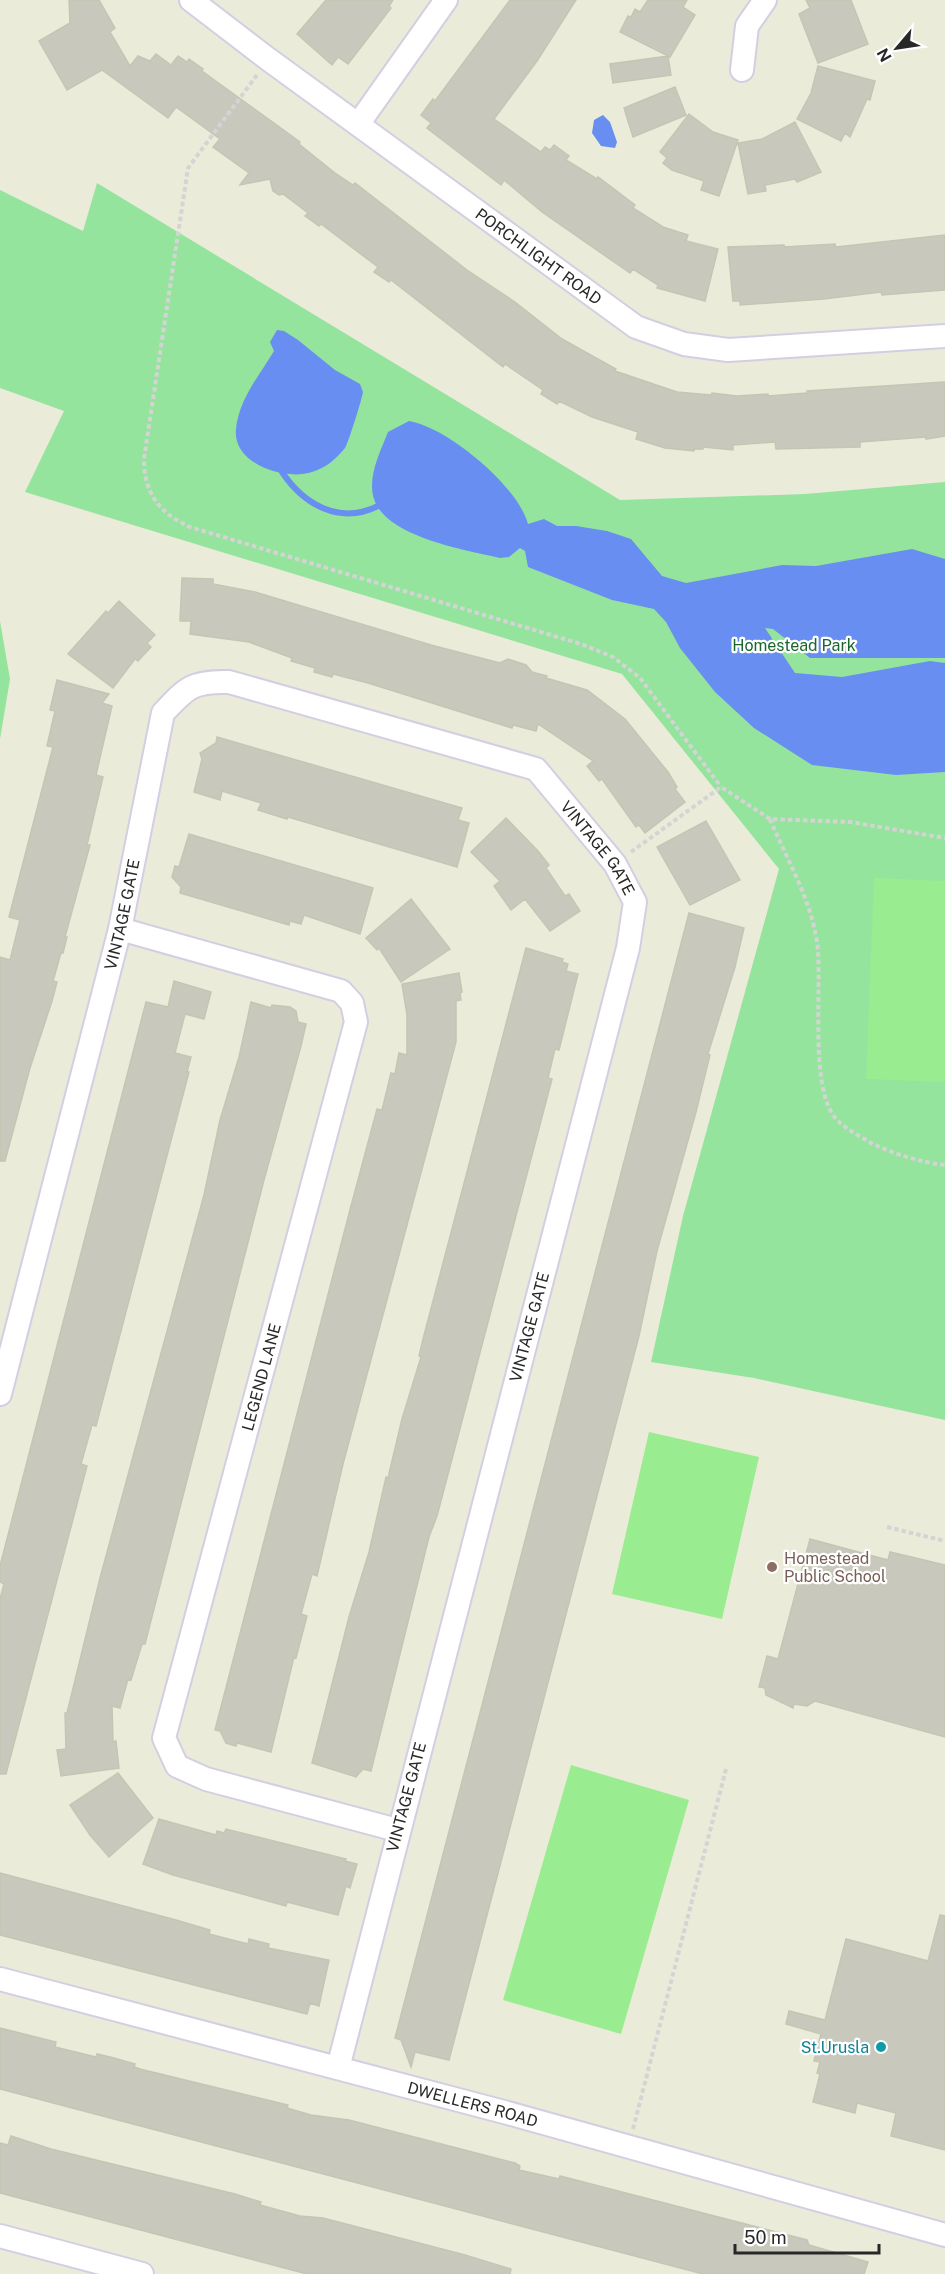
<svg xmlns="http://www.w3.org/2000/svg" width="945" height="2274" viewBox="0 0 945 2274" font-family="'Public Sans',sans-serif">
<rect width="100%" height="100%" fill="#ebebd9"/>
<path fill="#94e49d" d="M97,183l523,317 185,-6 140,-12v938l-191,-42 -103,-16 32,-146 96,-347 -157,-195 -597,-182 39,-81 -64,-23v-198l83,41z
M0,621l10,58 -10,60z"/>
<path fill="#99ec8f" d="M874,878l71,3v201l-79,-3z
M649,1432l110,25 -37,162 -110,-25z
M571,1765l118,35 -68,234 -118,-34z"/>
<path fill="#688ef1" d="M603,115l7,7 7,20 -2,6 -14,-2 -9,-13 2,-13z
M277,330l7,1 14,9 37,30 25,14 3,8c-1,7 -15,52 -18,56 -9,11 -19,20 -33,24 -27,9 -80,-8 -76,-43 3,-30 23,-53 38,-78l-4,-9z
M409,421c38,6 109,65 119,103l16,-5 13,7h19l31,5 24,8 31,37 24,7 96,-18 34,1 96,-17 33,10v99h-135l-37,-29 -8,-1 30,45 47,4 88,-16 15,2v109l-49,3 -84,-10 -58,-37 -39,-36 -35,-44 -14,-26 -12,-13 -42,-9 -84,-33 -3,-16 -5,-3 -11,9 -9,1c-34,-8 -114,-21 -126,-59 -7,-21 6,-47 14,-67z"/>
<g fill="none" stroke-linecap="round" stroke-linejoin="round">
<path stroke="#688ef1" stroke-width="6" d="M282,472c22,33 58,53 96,34"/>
</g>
<path fill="#c8c9bc" stroke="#c4c6b3" stroke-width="1.5" d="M69,0h30l16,28 -5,4 20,34 8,-10 12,5 6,-7 15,11 7,-9 9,6 2,-3 14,10 -1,2 98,71 -1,2 36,29 18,12 2,-2 112,87 48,32 47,37 54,30 -1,2 62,21 34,3 1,-2 25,3 31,-2v2l39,-3v-2l138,-9v54l-19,3v-2l-66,5v5l-84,2 -1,-7 -42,3v5l-30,-3v2h-9v2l-29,-3 -29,-9 2,-7 -46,-15 -33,-16 -2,3 -16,-10 2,-4 -38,-26 -2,3 -112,-87 -2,2 -15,-10 4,-5 -57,-43 -2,2 -14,-10 3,-3 -25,-19 -4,1 -6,-4 -3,-12 -30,6 9,-12 -36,-26 7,-8 -44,-32 -8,11 -66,-48 -35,20 -28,-49 31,-18z
M326,0h67l-4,6 2,2 -43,56 -10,-7 -6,8 -35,-31z
M510,0h66l-39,61 -43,58 47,33 4,-5 5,3 4,-5 15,11 -3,4 31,19 1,-2 37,28 -2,3 30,19 25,8 -2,6 32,8 -13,52 -48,-13 1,-3 -25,-16 -3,4 -88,-61 -38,-32 -3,5 -74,-57 4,-5 -10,-8 12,-16 2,2z
M648,0h39l-4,7 12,8 -25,42 -50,-25 8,-16 3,1 4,-8 5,3z
M806,0h45l17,44 -50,19 -19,-49 11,-6z
M668,56l3,19 -58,8 -3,-19z
M818,66l57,15 -5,19 -3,-1 -17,38 -5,-4 -4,8 -44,-22 14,-26z
M675,87l11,28 -53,22 -9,-29z
M689,114l24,18 25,8 -19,56 -18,-6 3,-9 -32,-11 -9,-7 4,-5 -7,-6z
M795,122l26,50 -24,10 -2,-3 -30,6 1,6 -18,3 -10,-51 24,-4z
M945,235v55l-63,5 -1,-3 -57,7 -84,6v-4h-7l-5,-54 56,-2v2l51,-3 1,3z
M182,578l31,1v5l42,8 176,53 69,18 8,-4 18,6 6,7 15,4 -1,2 41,12 38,29 43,53 9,15 -2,2 10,13 -40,31 -6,-8 -3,2 -34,-48 -3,2 -12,-15 6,-5 -55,-37 -2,7 -23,-6 -1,3 -144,-45 -35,-9 -1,3 -18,-5 1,-4 -24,-7 1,-3 -43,-16 -59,-8 1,-13h-11z
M119,601l36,34 -8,8 4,4 -13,14 -3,-2 -22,29 -45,-34 38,-43 2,2z
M57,680l52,14 -7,9 10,3 -16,69 7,2 -16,68h3l-25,92h2l-4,16h-2l-8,28 4,1 -5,19 -22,67 -25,93h-5v-204l10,3 10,-40 -11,-3 44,-170 -6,-1 8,-35 -5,-1z
M217,737l245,71 -4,12 11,3 -12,44 -169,-50 -1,2 -29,-9 3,-7 -39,-12 -2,9 -26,-8 8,-33 -2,-6 16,-10z
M506,818l32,33 11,14 -3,3 19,28 4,-2 11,17 -30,20 -25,-32 -14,11 -17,-24 6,-5 -29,-29z
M706,821l34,59 -50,25 -33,-58z
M189,834l184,54 -13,46 -56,-19 -3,9 -11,-3 -1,4 -109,-32 1,-6 -9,-10 3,-11 4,1z
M411,899l39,50 -49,33 -22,-34 -2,2 -11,-12z
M689,913l55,15 -9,39 -27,87 2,1 -14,57 -39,139 -18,85 -190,724 -34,-8 -4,15 -10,-27 -6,-2z
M526,948l37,11 -1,3 6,2 -2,7 12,3 -19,76 -4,-1 -7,29 4,1 -115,437 -8,21 -58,234 -8,-2 -7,8 -44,-14 37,-146 20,-65 17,-75 2,1 14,-59 19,-62 -2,-1 4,-17z
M459,973l3,19 -2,1 1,7 -5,1v41l-113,422 -26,112 -5,-2 -11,40 6,2 -11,42 -2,-1 -23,95 -34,-9 -1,3 -10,-3 -6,-12 -5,-1 136,-524 26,-97 5,1 9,-37 4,1 4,-21 8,2v-40l-5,-31z
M174,981l37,11 -7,27 -19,-5 -10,39 16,4 -4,15h2l-93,354 -4,-1 -11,39 6,2 -81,308h-6v-175l4,-15 -4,-2v-16l146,-564 22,5z
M251,1002l20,6 1,-3 18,2 6,4 2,11 8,2 -5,22 -37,134 -119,464h-3l-11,36 -3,-1 -8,29 -8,-2 1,36 3,-1 3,27 -58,8 -4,-26 9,-1 -1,-36h2l33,-135 104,-383 16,-75 19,-63z
M810,1539l78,21 2,-8 55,13v172l-130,-36 -8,5 -13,-2 -1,4 -27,-13 -1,-7 -6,-1 8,-31 11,3z
M118,1773l35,45 -44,39 -19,-22 -20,-30z
M159,1819l57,16 1,-4 7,2 2,-4 120,30 -1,2 12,3 -7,24 -4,-2 -8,29 -51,-13 -1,4 -113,-31 -30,-11z
M0,1873l176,47 34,10 -1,4 39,10 1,-5 20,5 -1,4 61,12 -10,46 -9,-3 -3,11 -307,-79z
M940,1915l5,1v234l-54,-14 5,-23 -39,-10 -2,10 -42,-11 7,-28 -3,-1 3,-11 -6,-1 7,-27 -35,-10 3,-13 36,9 21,-81 82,22z
M0,2028l56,14 -1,5 41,10 1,-3 17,4 21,6 -1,3 6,2 148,36 -1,3 24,7 38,5 166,43 5,3 -1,4 40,9 1,-3 247,64 2,5 59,17 -4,12h-161l-703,-185z
M11,2136l40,13 184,45 26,8 -1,3 40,11 23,2 142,37 46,14 -1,5h-203l-307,-81v-50l8,2z"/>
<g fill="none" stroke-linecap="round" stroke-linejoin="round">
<defs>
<g id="minor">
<path id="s1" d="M191,0l77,59 368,268 48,17 44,6 217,-14"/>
<path d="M742,70l5,-44 18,-26"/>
<path d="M359,123l87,-123"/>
<path d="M120,929l221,62 11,12 4,19 -192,716 13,28 29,13 191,51"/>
<path id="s2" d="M0,1394l120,-465 43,-216c24,-26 30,-32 66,-31l307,87 79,95 20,38 -7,46 -290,1120"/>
<path id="s3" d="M0,1979l504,133 441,123"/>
<path d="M0,2236l142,38"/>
</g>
</defs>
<use href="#minor" stroke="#d4cee2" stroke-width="26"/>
<path stroke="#d4d4d4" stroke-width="4" stroke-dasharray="4.5 3" stroke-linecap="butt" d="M257,75l-69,93 -44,291c0,34 15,54 46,68l391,117 32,13 27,21 81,109
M770,819c17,41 40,78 47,123 6,43 -9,148 20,178 10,10 23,16 34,23 23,11 48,19 74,22
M631,852l90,-65 49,32 80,3 95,16
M887,1527l58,14
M633,2129l93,-360"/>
<use href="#minor" stroke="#fff" stroke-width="22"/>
</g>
<circle fill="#8d6e63" stroke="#fff" stroke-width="2" cx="772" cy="1567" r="6"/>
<circle fill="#0f9aa8" stroke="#fff" stroke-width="2" cx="881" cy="2047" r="6"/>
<g text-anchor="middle" stroke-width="4.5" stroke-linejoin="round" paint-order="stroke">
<g font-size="16" fill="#282828" stroke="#fff">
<text dy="6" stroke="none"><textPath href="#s1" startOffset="432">PORCHLIGHT ROAD</textPath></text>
<text dy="6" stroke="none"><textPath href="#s2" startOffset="1197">VINTAGE GATE</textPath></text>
<text dy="6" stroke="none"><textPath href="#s2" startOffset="495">VINTAGE GATE</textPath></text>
<text transform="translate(529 1327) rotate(-75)" y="6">VINTAGE GATE</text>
<text transform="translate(261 1377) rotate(-75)" y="6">LEGEND LANE</text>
<text transform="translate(406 1797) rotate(-75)" y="6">VINTAGE GATE</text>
<text dy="6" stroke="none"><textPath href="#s3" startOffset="489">DWELLERS ROAD</textPath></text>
</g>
<g font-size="16" fill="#18662b" stroke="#fff">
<text x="794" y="651">Homestead Park</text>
</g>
<g font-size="16" fill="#785e54" stroke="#fff" text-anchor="start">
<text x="784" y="1564">Homestead<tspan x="784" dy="18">Public School</tspan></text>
</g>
<g font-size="16" fill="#0d838f" stroke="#fff" text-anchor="end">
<text x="869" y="2053">St.Urusla</text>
</g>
</g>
<g transform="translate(897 48) rotate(241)" stroke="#ffffff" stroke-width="4.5" paint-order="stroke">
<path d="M0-4.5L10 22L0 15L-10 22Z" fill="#282828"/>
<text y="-9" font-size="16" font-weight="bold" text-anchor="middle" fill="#282828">N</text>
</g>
<path d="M735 2244v9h144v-9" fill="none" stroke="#282828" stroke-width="3"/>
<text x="744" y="2244" font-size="18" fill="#282828" stroke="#ffffff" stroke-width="4.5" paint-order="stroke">50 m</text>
</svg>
